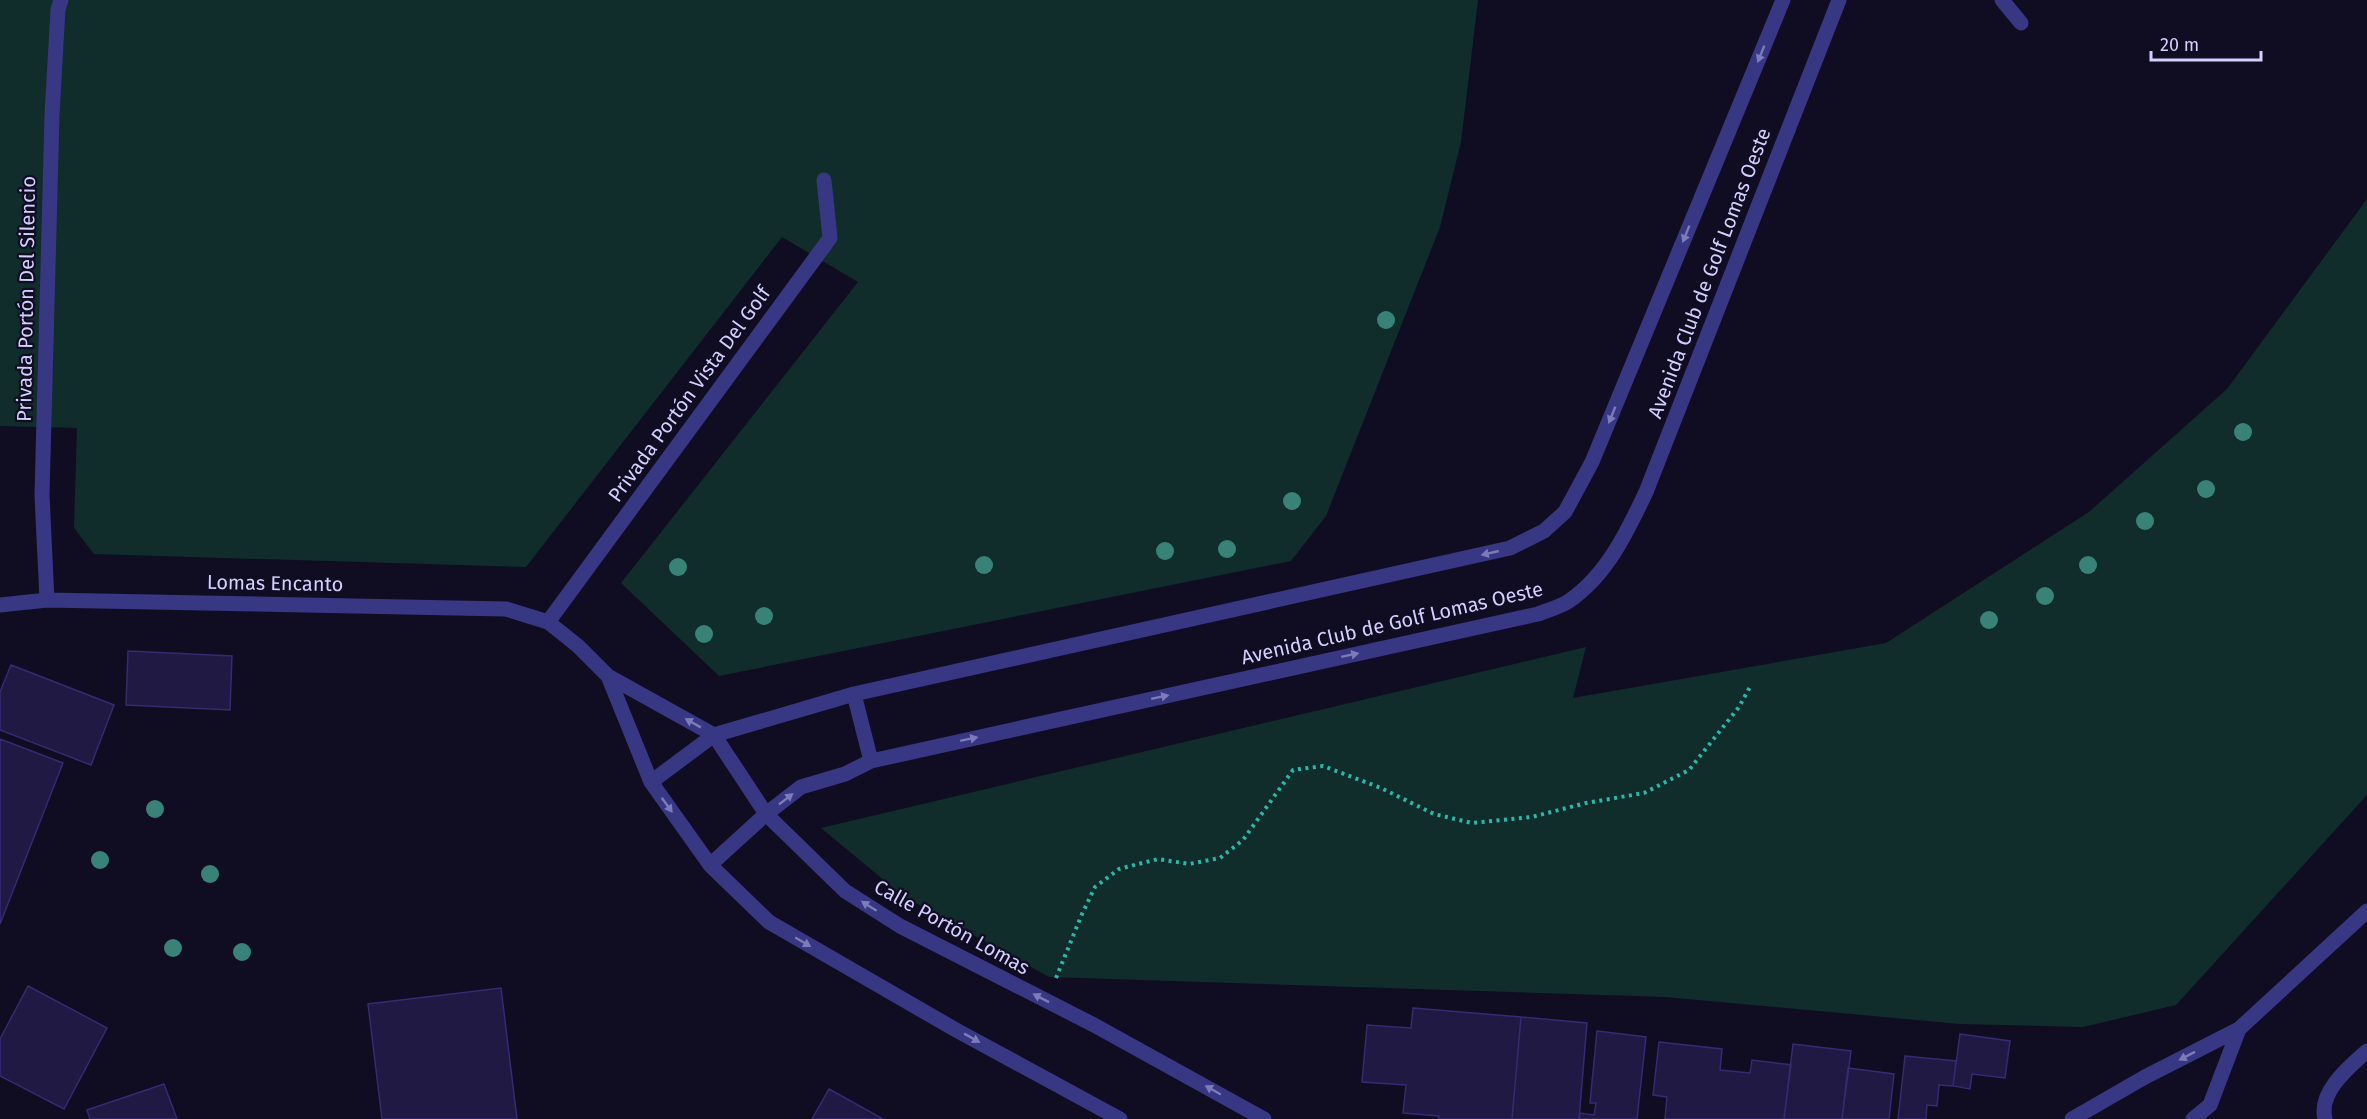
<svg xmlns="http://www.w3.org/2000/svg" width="2367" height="1119" viewBox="0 0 2367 1119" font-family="'Fira Sans',sans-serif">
<rect width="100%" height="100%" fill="#100d23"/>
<path fill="#102d2b" d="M0,0h1478l-17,142 -21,85 -114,289 -35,45 -572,115 -98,-93 237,-301 -76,-45 -256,330 -432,-13 -20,-26 3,-100 -77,-2z
M2367,199v596l-191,210 -93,22 -123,-3 -294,-27 -617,-20 -146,-81 -82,-68 765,-181 -13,51 313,-55 203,-131 138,-123z"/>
<path fill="#201944" stroke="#362a71" stroke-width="1.5" d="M128,651l104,5 -2,54 -104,-5z
M11,665l103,40 -23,60 -91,-35v-38z
M0,739l63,24 -63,161z
M28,986l79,42 -43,81 -64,-33v-37z
M501,988l16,131h-135l-14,-115z
M1413,1008l108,9 -9,102h-74l1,-3 -36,-3 3,-28 -44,-3 5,-57 44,3z
M1521,1017l66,6 -8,96h-67z
M1597,1031l49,6 -9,82h-58l1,-6 14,2 2,-12h-6z
M1960,1034l50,7 -5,37 -33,-4 -2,15 -17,-3z
M1659,1042l63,7 -2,21 30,3 2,-13 39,5 -7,54h-119l2,-22 -14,-2z
M1793,1044l58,7 -9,68h-58z
M1905,1056l51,5 -3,25 -14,-1 -2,21 -10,-1 -1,14h-28z
M1848,1068l46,6 -5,45h-47z
M164,1084l13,35h-87l-3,-9z
M829,1089l54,30h-71z"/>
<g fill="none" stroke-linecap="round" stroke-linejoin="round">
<path stroke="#2bb7ab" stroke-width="4" stroke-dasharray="3 4.5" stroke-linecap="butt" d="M1056,978l26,-64 13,-27 24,-18 39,-10 31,5 31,-6 23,-18 50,-70 30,-4 58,22 53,26 38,9 60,-6 54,-14 58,-10 45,-23 50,-63 12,-22"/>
<path stroke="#383783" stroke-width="15" d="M2002,0l19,23
M47,600l-5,-105 10,-380 6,-106 3,-9
M0,605l47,-5 459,9 42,13 30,24 30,30 106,59 52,79 79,77 55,35 194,99 170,94
M548,622l282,-384 -6,-58
M608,676l43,106 59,83 59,57 187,108 164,89
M854,694l17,67
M651,782l63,-47 140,-41 656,-146 34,-17 21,-19 27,-50 191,-462
M710,865l56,-51 35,-27 44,-13 26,-13 667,-147c10,-4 22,-7 31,-13 38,-26 58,-69 77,-109l193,-492
M2072,1119l73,-42 94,-48 128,-118
M2193,1119l17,-14 29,-76
M2325,1119c-7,-27 24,-52 42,-68"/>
</g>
<g fill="#388277">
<circle cx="1386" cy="320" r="9"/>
<circle cx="2243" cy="432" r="9"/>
<circle cx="2206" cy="489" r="9"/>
<circle cx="1292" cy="501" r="9"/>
<circle cx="2145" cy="521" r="9"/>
<circle cx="1227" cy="549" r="9"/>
<circle cx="1165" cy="551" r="9"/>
<circle cx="984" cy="565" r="9"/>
<circle cx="2088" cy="565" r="9"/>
<circle cx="678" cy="567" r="9"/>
<circle cx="2045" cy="596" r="9"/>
<circle cx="764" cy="616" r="9"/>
<circle cx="1989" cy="620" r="9"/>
<circle cx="704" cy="634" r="9"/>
<circle cx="155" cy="809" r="9"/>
<circle cx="100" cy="860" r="9"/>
<circle cx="210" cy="874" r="9"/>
<circle cx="173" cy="948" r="9"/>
<circle cx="242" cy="952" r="9"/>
</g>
<defs><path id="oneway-solid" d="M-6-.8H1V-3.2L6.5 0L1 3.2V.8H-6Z" transform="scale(1.5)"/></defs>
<g fill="#7e7bbb">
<use href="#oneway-solid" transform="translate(1761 54) rotate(112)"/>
<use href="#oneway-solid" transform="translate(1686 234) rotate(112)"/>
<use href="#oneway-solid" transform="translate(1612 415) rotate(112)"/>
<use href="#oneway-solid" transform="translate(1490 553) rotate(167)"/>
<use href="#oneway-solid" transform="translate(1350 655) rotate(-12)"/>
<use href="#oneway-solid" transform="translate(1160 697) rotate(-12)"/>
<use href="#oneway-solid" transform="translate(693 723) rotate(-151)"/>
<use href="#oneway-solid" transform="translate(969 739) rotate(-12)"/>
<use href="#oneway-solid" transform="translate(786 799) rotate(-38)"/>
<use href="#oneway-solid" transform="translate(667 805) rotate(54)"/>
<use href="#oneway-solid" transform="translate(869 906) rotate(-148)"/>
<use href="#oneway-solid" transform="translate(803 942) rotate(30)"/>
<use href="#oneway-solid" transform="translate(1041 998) rotate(-153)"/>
<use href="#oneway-solid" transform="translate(972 1038) rotate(29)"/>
<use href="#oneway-solid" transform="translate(2187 1056) rotate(153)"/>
<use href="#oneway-solid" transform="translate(1213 1090) rotate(-150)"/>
</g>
<g text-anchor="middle" stroke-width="4.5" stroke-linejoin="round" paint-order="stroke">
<g font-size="20" fill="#d3cfff" stroke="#100d23">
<text transform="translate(1709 273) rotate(-69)" y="7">Avenida Club de Golf Lomas Oeste</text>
<text transform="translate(26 299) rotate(-89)" y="7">Privada Portón Del Silencio</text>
<text transform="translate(689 394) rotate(-54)" y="7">Privada Portón Vista Del Golf</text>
<text transform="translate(275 583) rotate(1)" y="7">Lomas Encanto</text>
<text transform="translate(1392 623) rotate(-13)" y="7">Avenida Club de Golf Lomas Oeste</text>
<text transform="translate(952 927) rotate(29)" y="7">Calle Portón Lomas</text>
</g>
</g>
<path d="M2151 51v9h110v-9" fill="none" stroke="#d3cfff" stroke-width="3"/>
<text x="2160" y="51" font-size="18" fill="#d3cfff" stroke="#100d23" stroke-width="4.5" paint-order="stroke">20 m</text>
</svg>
